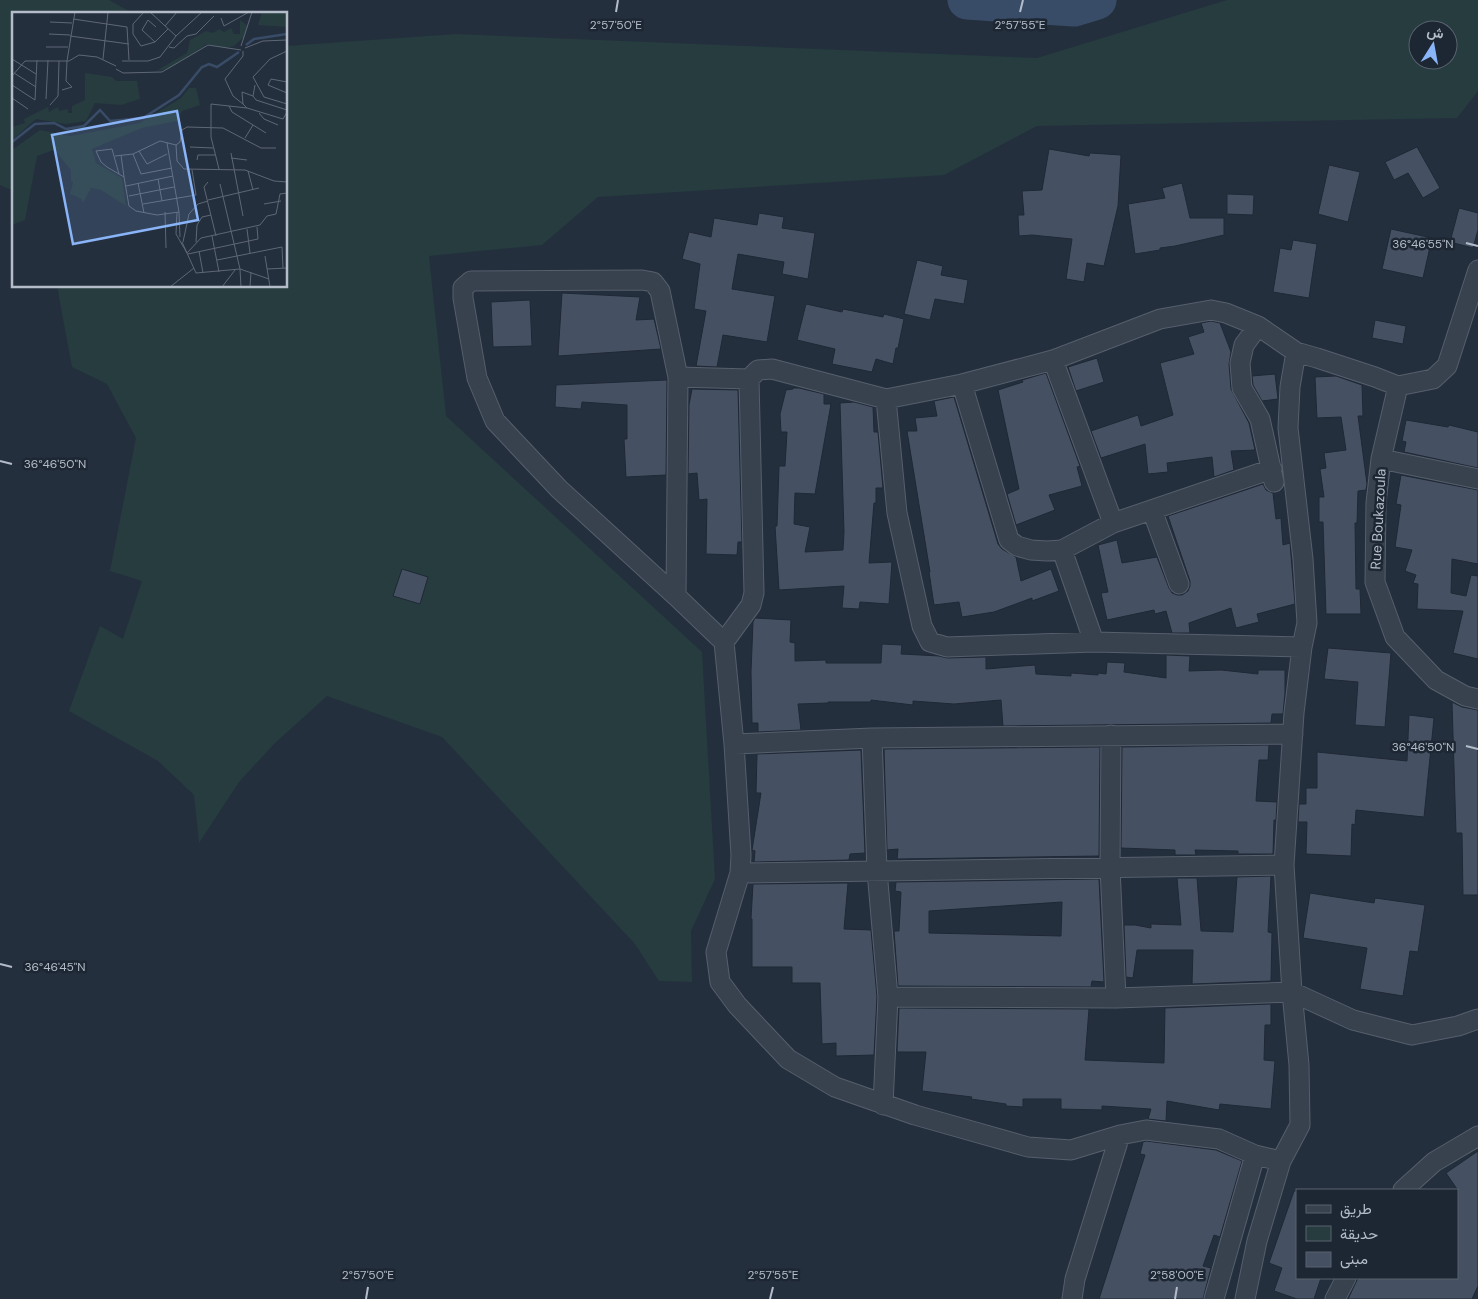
<svg xmlns="http://www.w3.org/2000/svg" width="1478" height="1299" viewBox="0 0 1478 1299" font-family="'DM Sans',Vazirmatn,sans-serif">
<rect width="100%" height="100%" fill="#242f3e"/>
<path fill="#263c3f" fill-rule="evenodd" d="M0,0h109l25,14h-120v177l-14,-6z
M1227,0h251v91l-21,27 -420,8 -93,49 -346,22 -56,48 -113,11 17,160 256,236 13,227 -24,52 1,51 -33,-1 -24,-37 -193,-207 -115,-41 -53,48 -35,38 -40,61 -5,-48 -36,-34 -89,-50 31,-85 23,13 19,-58 -32,-10 26,-133 -29,-54 -35,-17 -15,-81h229v-240l170,-12 581,24zM1418,30h30v30h-30z"/>
<g fill="none" stroke-linecap="round" stroke-linejoin="round">
<path stroke="#394c67" stroke-width="39" d="M967,0l107,7 23,-7"/>
</g>
<path fill="#455162" stroke="#1f2835" fill-rule="evenodd" d="M1417,147l23,41 -17,10 -15,-25 -14,7 -9,-18z
M1049,149l40,7 1,-3 31,2 -3,51 -14,60 -17,-3 -3,19 -18,-3 6,-40 -40,-4 -13,1 -1,-21h6l-2,-24 20,-1z
M1329,165l31,7 -12,50 -30,-8z
M1182,183l8,35h34v17l-49,11 -15,2v2l-25,4 -7,-50 37,-6 -3,-10z
M1227,194l27,1 -1,20 -26,-1z
M1459,208l19,5v17l-5,18 -23,-6z
M759,213l25,4 -2,11 33,5 -7,46 -26,-5 2,-12 -46,-8 -6,35 43,7 -8,46 -44,-7 -6,32 -21,-1 10,-55 -12,-2 6,-45 -18,-5 7,-27 22,5 3,-19 43,7z
M1391,229l41,9 -9,40 -41,-9z
M1293,240l24,4 -8,54 -36,-6 7,-44 11,2z
M917,260l26,6 -2,9 27,5 -4,24 -29,-5 -5,21 -26,-6z
M562,293l78,4 -4,23 18,-1 7,30 -103,7z
M530,300l2,46 -39,1 -2,-45z
M806,304l36,8 1,-3 40,8 1,-3 20,5 -6,29h-2l-3,16 -17,-5 -4,13 -40,-8 3,-15 -38,-9z
M1375,320l31,6 -3,18 -31,-6z
M1211,321l9,2 11,29 -2,12 2,25 18,34 6,27 -24,1 3,19 -20,7 -2,-20 -45,6 1,9 -20,2 -3,-30 -44,14 -10,-27 47,-16 3,11 32,-11 -13,-52 34,-9 -6,-17 16,-5 -3,-9z
M1097,358l7,24 -28,9 -8,-24z
M1046,373l34,93 -3,1 5,19 -33,9 6,15 -39,15 -9,-31 12,-5 -21,-99 25,-8 -1,-2z
M1275,374l3,25 -16,2 -9,-16 -1,-9z
M1336,376l26,9 1,31h-5l9,68 -1,6 -8,1 -1,32h-2l1,66h4l1,25h-35l-3,-92h-4v-25h5l-4,-28 6,-1 -2,-15 22,-3 -5,-33 -24,1 -2,-41z
M667,380l-1,95 -40,2 -2,-38h3v-34l-45,-3 -1,7 -26,-2 1,-22z
M793,388h6l25,6v10h7l-16,90 -20,-1 -1,31 16,3 -5,25 38,-2 1,-18 -4,-129 14,-1 19,5 1,25h4l5,56h-7v15h-2l-5,60 23,-1 -3,42 -29,-2 -1,7 -17,-1 2,-22 -65,4 -4,-64h2l2,-60h6l2,-34h-6l-1,-18 6,-24 7,-1z
M692,389l46,1 4,152h-4l-1,13 -31,-1 1,-55 -8,1 -2,-27 -9,1 1,-69z
M954,397l44,147 4,5 14,8 5,24 30,-12 8,22 -27,10v-3l-38,14 -32,5 -3,-15 -25,3 -5,-33h1l-23,-141h10l-2,-13 22,-2 -3,-15z
M1406,420l42,7 1,-2 29,7v36l-74,-16 2,-10 -4,-1z
M1401,475l77,15v74l-26,-5 -1,34 15,3 5,-21 7,1v83l-25,-6 10,-42 -46,-2 1,-25 -5,-1 3,-8 -11,-4 7,-21 -17,-3 6,-42 -5,-1z
M1263,484l3,6 7,3 3,26 5,-1 2,27 7,-2 5,61 -38,10 2,8 -23,6 -5,-20 -42,15 1,10h-18l-6,-22 -11,3 -1,-4 -47,10 -6,-27 7,-1 -10,-47 19,-5 5,23 35,-6 12,31 3,5 5,2h5l6,-4 2,-5v-5l-22,-65z
M402,569l26,8 -8,27 -27,-8z
M755,618l36,2 -1,22 5,1v18l31,-1v3h55l1,-19 20,1 -1,9 38,2 8,2 39,-1v12l49,-4 1,9 35,2v-3l27,2v-2l8,1 1,-12 18,1 -1,9 42,6v-23l24,1 -1,15 32,-1 37,4v-4h27v23l-2,21h-11l-1,9 -268,3 -2,-26 -47,4 -41,-3v4l-42,-5v2h-43v1l-30,1 3,26 -43,2v-9h-6l-1,-51 2,-50z
M1328,648l63,5 -6,74 -30,-2 3,-43 -34,-3z
M1452,702l10,5 16,3v185h-15l-1,-62h-6z
M1409,715l25,3 -10,99 -68,-7 -1,15 -3,-1 -1,32 -45,-2 1,-32h-9l1,-18h7v-16h11v-36l90,9z
M1269,745l-1,15h-9l-3,41 21,1 -1,18h-2l-1,34h-35v-3l-43,-1 1,5h-21v-5l-54,-2 1,-101z
M1100,747l-1,109 -202,3 1,-10 -11,1 -3,-101z
M861,750l4,103 -15,1 -1,6 -95,2 1,-11 -3,-1 9,-57h-5l1,-39z
M1271,876l-3,56 4,1 -1,48 -79,3 1,-34h-56l-4,28 -7,-1 -2,-52h11l16,3v-4l30,1 -4,-47h20l4,53 32,1 4,-55z
M1099,879l5,103 -12,-1 -1,6 -193,-1 -4,-55h5l2,-39 -6,-1 1,-9zM1062,902l-1,34 -132,-3v-22z
M848,883l-4,46 27,1 6,67 -3,58 -38,1v-13l-14,1 -2,-61h-28v-16h-40v-48h-1l2,-35z
M1310,893l64,10 1,-5 50,7 -7,47 -8,-1 -7,45 -43,-7 7,-41 -64,-10z
M1271,1004v21h-6l-1,35 11,1 -4,48 -51,-5 -1,6 -52,-9 -1,20 -18,-2 3,-10 -49,-3v4l-41,-1v-10h-38v8l-17,-1v-2l-35,-5 1,-2 -50,-6 4,-39h-29l2,-44 190,1 -4,51 79,3 1,-55z
M1146,1141l70,9 26,11 -22,76 -6,-2 -11,31 8,2 -8,31h-104l46,-144 -5,-1 3,-12z
M1478,1151v135l-6,13h-124l10,-21h99v-89l-11,-16z
M1294,1191h3v87h24l-7,21h-17l-23,-8 8,-23 -13,-5z"/>
<g fill="none" stroke-linecap="round" stroke-linejoin="round">
<defs>
<path id="minor" d="M1258,326l-14,19 -4,18 2,25 18,31 14,63
M1053,360l60,163
M678,377l71,2 9,-9 14,-1 114,30 76,-15 91,-24 107,-41 51,-9 15,3 32,13 38,26 21,6 58,19 23,9 -17,73 -5,44 -1,79 20,55 41,43 29,16 13,3
M962,384l47,156 8,6 14,4 16,1 15,-1 51,-27 159,-54
M1398,386l35,-7 14,-13 31,-96
M886,399l11,114 25,113 8,16 17,5 147,-5 208,5
M1381,459l97,20
M1152,510l27,74
M1062,550l32,92
M676,596l2,-219 -18,-86 -7,-9 -11,-2 -171,1 -8,7v10l14,80 18,43 64,68 117,107 48,46 10,102 7,111 -1,18 -24,79 4,30 17,23 51,54 47,28 80,28 113,32 43,3 49,-15 26,-5 73,9 36,16 26,6 19,-36 -1,-60 -7,-73 -8,-127 10,-152 8,-66 5,-24 -4,-64 -15,-131 2,-41 6,-35
M724,642l27,-37 3,-12 -5,-214
M1111,735l-1,133 6,130
M872,738l5,133 11,126 -5,108
M734,744l138,-6 421,-4
M740,873l544,-8
M888,997l228,1 176,-6 61,28 59,15 46,-9 20,-7
M1403,1190l31,-28 44,-26
M1072,1299l3,-20 45,-144
M1214,1299l41,-144
M1245,1299l12,-58 24,-80
M1335,1299l11,-21"/>
</defs>
<use href="#minor" stroke="#565f6c" stroke-width="21"/>
<use href="#minor" stroke="#38414e" stroke-width="19"/>
</g>
<path fill="none" stroke="#b4bcc9" stroke-width="2" d="M616,12l2,-12M1020,12l3,-12M1466,243l12,3M0,461l12,3M1466,746l12,3M0,964l12,3M366,1299l2,-12M770,1299l3,-12M1175,1299l2,-12"/>
<g text-anchor="middle" stroke-width="5" stroke-linejoin="round" paint-order="stroke">
<g font-size="14" fill="#b4bcc9" stroke="#1d2633">
<text transform="translate(1378 519) rotate(-87)" y="5">Rue Boukazoula</text>
</g>
</g>
<g transform="translate(12 12)">
<rect width="275" height="275" fill="#242f3e"/>
<path d="M250,0h25v15l-29,-2zM228,8l8,6 -5,12 -9,8 -9,2 -18,-4 -38,25 -13,2 31,-18 3,-13 16,-9 7,2 6,-4 5,3 7,-4 3,6h6zM73,61l27,4 4,4h21l3,18 -19,6 -26,-2 -9,18 -20,3 -30,-5 -24,21v-13l13,-4 -1,-4 24,-12 1,5 9,-5 1,4 9,-2v4h4v-7l13,-6zM177,76h7l4,17 -18,6 -5,10 -35,7 -50,21 4,14 26,15 4,28 -25,-16 -10,-2 -8,15 -2,-4 -11,-5 3,-12 -2,-1v-11l-17,-20 -17,6 -12,64 -13,5v-75l28,-20 30,6 70,-13 41,-25z" fill="#263c3f"/>
<path fill="none" stroke="#394c67" stroke-width="2.5" d="M234,33l8,-6 33,-5M0,130l23,-18 19,-1 12,6 18,-3 16,-16 10,11 33,-3 36,-23 23,-28 7,-3 8,3 22,-15"/>
<path fill="none" stroke="#5e6776" stroke-width="1" d="M132,0l-11,12v10l8,12 14,-4 13,-13M138,0l26,24M209,6l3,8 25,-14M61,7l54,8 2,33M38,10l22,1M153,14l12,-14M37,22l21,1M58,24l59,8M143,30l-13,-12 6,-10 8,7M229,34l11,-34M34,35h22M157,35l5,1 13,-12 9,-2 18,-18M233,36l18,-7 24,-1M275,39l-17,8 -17,18 11,20 23,7M0,47l24,15M91,47l5,-47M110,49h26l12,-4 16,-21 26,-24M104,57l7,4 39,-1 46,-27 33,5M2,61l22,14M0,64l13,-15h44l10,-6 18,2 19,9M275,70l-16,-3 -3,6 19,8M0,73l23,15M243,73l-2,11 -11,-4 1,12 4,4 36,11 4,-7M50,78l10,-3 -6,-6 1,-20 8,-49M241,84l3,4 31,10M0,86l16,11M34,87l2,-39M23,88l2,-40M231,92l-10,-8 -8,-17 18,-23v-5M38,93l8,-9 1,-35M217,94l3,6 34,21M247,101l5,6 14,6M233,126l8,-13M164,133l4,-3 2,-12 5,-3 36,1 38,20h15M178,135l23,1M127,139l8,13 20,-10M219,141l12,63M121,142l8,20 31,-6M109,143l3,22M103,144l18,-2 27,-13 16,4 1,16 7,8 61,1 29,11 13,1M219,146l16,2M185,148l1,-5h17M207,157l-8,-32v-33l36,4M236,159l5,19M107,162l-7,-25 -16,2 5,11 6,5 17,10 5,29 7,5 21,4 22,-3 -12,-69M146,167l4,22M196,170l-4,5 12,49M126,171l6,30M208,172l20,85 1,18M114,174l47,-10M117,184l45,-9M196,188l51,-12M131,192l53,-9 -4,-25M252,192l17,-3M153,200l1,36M165,200l-1,22 11,19 14,-15 59,-13 7,-9 9,-2 4,-20 7,-1M167,200l1,25M235,217l3,24M200,224l7,36M170,230l14,31 44,-4 29,10M171,230l6,-28 9,-10 10,-3M184,230l1,-17 5,-8 9,-2M187,239l4,22M176,242l70,-15 -1,-12M253,244l5,31M205,248l65,-13 1,21M255,257l20,-1M158,275l24,-19M210,275l13,-17M238,275l1,-15"/>
<path fill="#8ab4f8" fill-opacity="0.15" stroke="#8ab4f8" stroke-width="2.5" d="M165,99l21,109 -125,24 -21,-109z"/>
<rect width="275" height="275" fill="none" stroke="#b4bcc9" stroke-width="2.5"/>
</g>
<g font-size="12" text-anchor="middle" fill="#b4bcc9" stroke="#1d2633" stroke-width="5" stroke-linejoin="round" paint-order="stroke">
<text x="616" y="29">2°57'50"E</text>
<text x="1020" y="29">2°57'55"E</text>
<text x="1423" y="248">36°46'55"N</text>
<text x="55" y="468">36°46'50"N</text>
<text x="1423" y="751">36°46'50"N</text>
<text x="55" y="971">36°46'45"N</text>
<text x="368" y="1279">2°57'50"E</text>
<text x="773" y="1279">2°57'55"E</text>
<text x="1177" y="1279">2°58'00"E</text>
</g>
<rect x="1296" y="1189" width="162" height="90" fill="#1d2633" stroke="#59626f"/>
<rect x="1306" y="1205" width="25" height="8" fill="#38414e" stroke="#59626f"/>
<text x="1340" y="1214" font-size="15" fill="#b4bcc9">طريق</text>
<rect x="1306" y="1226" width="25" height="15" fill="#263c3f" stroke="#59626f"/>
<text x="1340" y="1239" font-size="15" fill="#b4bcc9">حديقة</text>
<rect x="1306" y="1252" width="25" height="15" fill="#455162" stroke="#59626f"/>
<text x="1340" y="1264" font-size="15" fill="#b4bcc9">مبنى</text>
<g transform="translate(1433 45) rotate(11)"><circle r="24" fill="#1d2633" stroke="#59626f"/>
<path d="M0-4L9 19L0 12L-9 19Z" fill="#8ab4f8"/>
<text y="-8" font-size="14" font-weight="bold" text-anchor="middle" fill="#b4bcc9">ش</text>
</g>
</svg>
